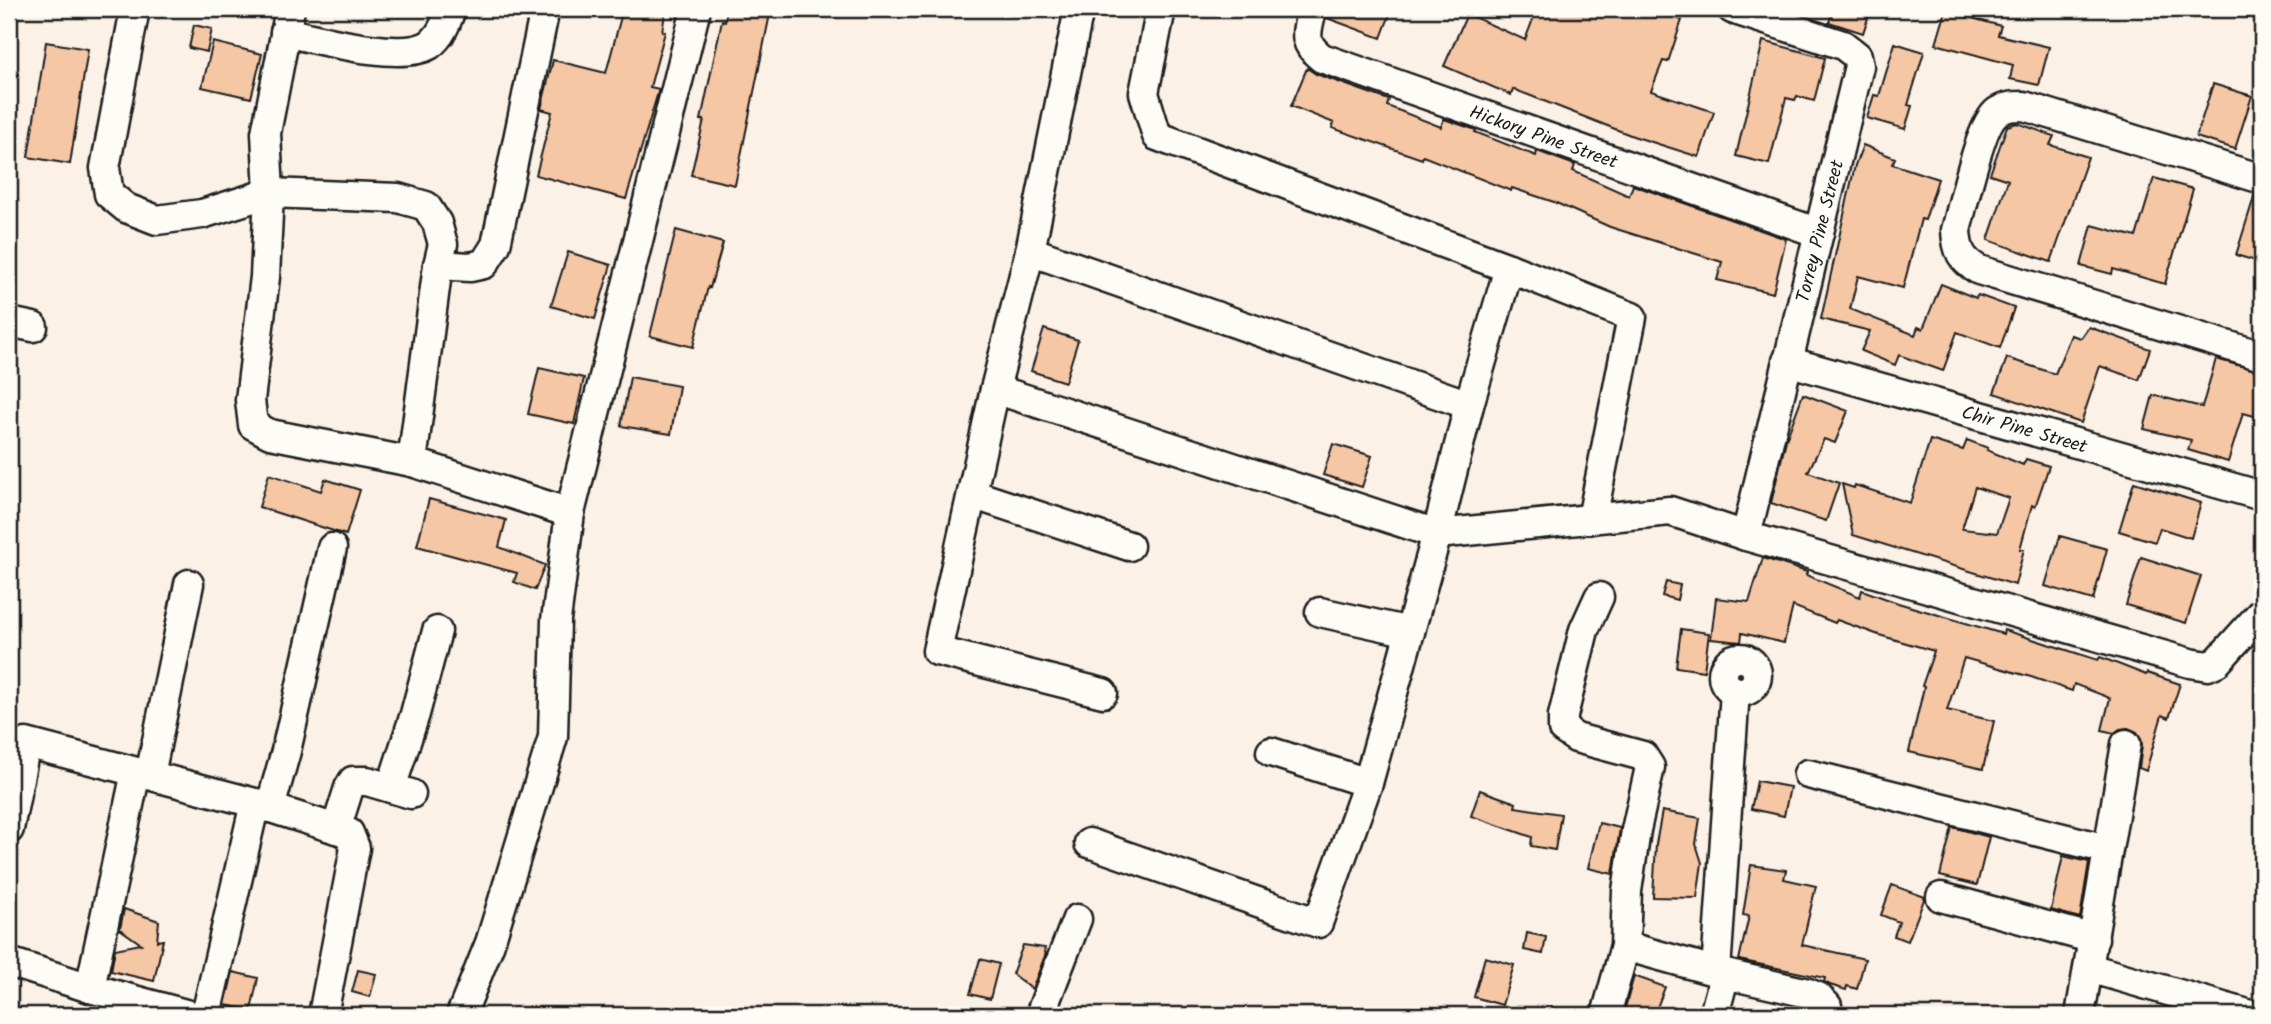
<svg xmlns="http://www.w3.org/2000/svg" width="2271" height="1024" viewBox="0 0 2271 1024" font-family="Kalam,sans-serif">
<rect width="100%" height="100%" fill="#fbf1e7"/>
<filter id="ink" filterUnits="userSpaceOnUse"><feTurbulence type="fractalNoise" baseFrequency=".0143" numOctaves="2"/><feDisplacementMap in="SourceGraphic" scale="14" xChannelSelector="R" yChannelSelector="G"/><feConvolveMatrix kernelMatrix="1 2 1 2 8 2 1 2 1" color-interpolation-filters="sRGB"/></filter>
<g filter="url(#ink)">
<path fill="#f5c7a5" stroke="#1c1c1c" stroke-width="2" fill-rule="evenodd" d="M623,9h43l-4,22 3,1 -15,55 9,2 -33,110 -90,-24 16,-63 -11,-3 12,-49 53,13z
M727,9h44l-36,176 -44,-10 13,-55h-3l21,-100 3,1z
M1328,9h64l-11,29 -54,-20z
M1537,9h110l35,11 -14,42 -5,-1 -12,30 63,21 -15,45 -66,-21 -120,-47 -2,6 -67,-29 23,-52 58,26z
M1834,9h37l-8,24 -34,-11z
M1946,11l55,15 -3,9 51,12 -10,38 -29,-6 3,-14 -77,-21z
M194,25l18,4 -5,23 -18,-4z
M1763,41l62,17 -11,43 -17,-5 -2,4 -9,-2 -17,66 -33,-8z
M46,42l42,7 -18,115 -42,-7z
M213,42l49,12 -11,44 -49,-11z
M1895,43l29,9 -16,53 4,1 -7,23 -38,-11 7,-23 5,1z
M1307,68l9,6 73,26 -2,6 54,21 3,-8 32,11 -1,2 61,24 1,-5 38,14 -2,6 56,25 4,-11 153,54 -13,54 -56,-13 5,-18 -112,-35 -56,-25 -42,-14 -1,3 -88,-35 -1,3 -90,-31 2,-5 -43,-17z
M2213,84l39,12 -17,53 -39,-12z
M2017,123l37,13 -4,9 38,12 -37,105 -63,-22 20,-60 -18,-6 17,-48z
M1863,145l32,13 -3,6 46,15 -13,41 -4,-1 -18,69 -45,-12 -8,33 65,26 3,-8 5,2 18,-45 35,14 2,-3 36,13 -14,40 -43,-16 -14,39 -44,-16 -4,10 -34,-14 9,-20 -49,-12 34,-154z
M2154,178l39,11 -28,95 -52,-15 -1,5 -31,-8 11,-41 44,12z
M2255,194l7,1v68l-26,-8z
M676,230l47,13 -13,45 -2,-1 -15,60 -43,-11z
M568,252l43,13 -16,54 -44,-13z
M2089,327l61,22 -11,31 -39,-14 -19,57 -87,-30 13,-35 48,16 16,-39 10,3z
M1044,329l34,11 -13,42 -34,-11z
M2216,359l46,13v46l-19,-5 -15,49 -40,-12 3,-10 -47,-11 9,-34 49,12z
M539,368l45,10 -10,46 -46,-10z
M630,377l49,9 -8,48 -50,-8z
M1803,394l45,17 -13,32 -11,-4 -16,33 31,11 -13,38 -55,-18 15,-63z
M1930,440l33,10 4,-10 21,8 -1,2 36,15 3,-6 23,7 -14,41 -3,-2 -12,44h4l-9,36 -162,-50 -11,-51 12,4 1,-3 55,18zM1975,487l34,11 -12,35 -35,-4z
M1333,444l39,12 -10,31 -39,-12z
M269,474l52,17 4,-12 35,11 -14,45 -87,-28z
M2134,482l67,21 -10,35 -31,-10 -5,14 -36,-11z
M429,499l77,21 -7,27 46,18 -10,25 -21,-8 3,-9 -100,-27z
M2060,536l47,13 -14,51 -48,-14z
M2141,557l60,19 -15,47 -60,-18z
M1763,558l44,14 -1,3 54,22 2,-7 36,13 105,31 1,-4 94,30 2,-3 46,18 1,-2 33,11 -11,34 -7,-3 -16,56 -7,-3 3,-22 -1,-8 -4,-6 -9,-4 -8,1 -6,4 -12,-3 8,-32 -36,-14 -2,7 -41,-14 -67,-19 -17,52 47,11 -11,48 -74,-17 15,-65 -2,-1 12,-35 -55,-16 -42,-15 -2,3 -42,-17 -9,37 -42,-10 -1,9 -30,-3 5,-41 33,4z
M1666,582l14,3 -3,15 -15,-4z
M1681,629l28,4 -5,38 -28,-4z
M1757,781l33,6 -6,29 -33,-7z
M1480,790l36,13 -1,4 46,7 -6,36 -24,-4 1,-9 -61,-21z
M1662,811l38,7 -4,26 6,19 -5,35 -44,-1 3,-53z
M1599,823l21,5 -7,46 -25,-6z
M1952,827l37,10 -12,48 -37,-9z
M2063,856l26,6 -9,56 -29,-8z
M1751,865l35,5 -2,9 32,7 -14,59 63,14 -8,30 -10,-3 -1,4 -16,-5 -6,-3 1,-4 -86,-18 10,-44 -6,-1z
M1892,885l33,12 -17,44 -14,-5 5,-14 -18,-7z
M124,909l35,12 -2,20 6,-1 -9,41 -43,-10 4,-22 26,-5 -21,-15z
M1527,933l19,4 -3,17 -19,-4z
M1023,945l22,3 -1,4 2,1 -14,36 -20,-15z
M1485,957l29,8 -12,40 -28,-8z
M980,959l19,5 -9,35 -20,-5z
M358,970l18,4 -6,23 -18,-5z
M233,972l25,6 -7,32 -26,-5z
M1634,976l31,11 -11,28h-31z"/>
<g fill="none" stroke-linecap="round" stroke-linejoin="round">
<defs>
<g id="minor">
<path d="M135,9l-30,159 4,26 17,14 31,12 45,-6 67,-21 129,5 28,8 11,17 6,21 -5,21 -26,197"/>
<path d="M290,9l-24,124 3,60 -4,84 -15,123 3,25 17,9 142,28 158,51"/>
<path d="M1079,9l-49,242 -35,138 -58,262 166,42"/>
<path d="M1161,9l-17,84 13,43 352,132 123,49 -40,202"/>
<path id="s1" d="M1312,9c-5,23 -11,33 10,49l497,175"/>
<path d="M1732,9l111,36 14,11 2,10 -113,470"/>
<path d="M285,32c33,7 115,30 144,13 12,-8 18,-24 22,-36"/>
<path d="M2262,179l-238,-73c-10,0 -18,0 -27,6 -17,12 -34,94 -41,118 1,20 5,30 23,40l283,86"/>
<path d="M1030,251l439,154"/>
<path d="M438,265l32,2 14,-3 12,-19 49,-236"/>
<path d="M9,322l24,5"/>
<path id="s2" d="M1787,361l475,135"/>
<path d="M995,389l442,145 233,-23 76,25 444,127 18,3 9,-4 45,-50"/>
<path d="M972,494l157,52"/>
<path d="M1599,597l-15,33 -21,86v13l13,9 67,18 7,11 -14,63 -9,61 -2,55 -19,69"/>
<path d="M1320,612l90,20"/>
<circle cx="1740" cy="675" r="17"/>
<path d="M1271,752l97,31"/>
<path d="M1808,774l299,75"/>
<path d="M150,775l39,-191"/>
<path d="M391,788l24,-74 22,-83"/>
<path d="M270,808l16,-57 46,-203"/>
<path d="M9,829l17,-86 229,60 94,30 6,15 -32,167"/>
<path d="M336,829l13,-41 4,-7h14l44,13"/>
<path d="M1089,843l229,80 50,-140 69,-249 32,-129 40,-137"/>
<path d="M1941,897l153,42"/>
<path d="M1625,946l100,28 83,19 10,4 9,9 1,9"/>
<path d="M9,962l81,26 99,27"/>
<path d="M2089,968l162,47"/>
<path d="M1716,971l19,-280"/>
<path d="M90,988l46,-216"/>
<path d="M206,1015l49,-212"/>
<path d="M461,1015l29,-72 63,-206 3,-117 14,-107 126,-504"/>
<path d="M1040,1015l37,-96"/>
<path d="M1714,1015l11,-41"/>
<path d="M2080,1015l46,-271"/>
</g>
</defs>
<use href="#minor" stroke="#1c1c1c" stroke-width="33"/>
<use href="#minor" stroke="#fdfcf7" stroke-width="28"/>
</g>
</g>
<g text-anchor="middle" stroke-width="5" stroke-linejoin="round" paint-order="stroke">
<g font-size="19" fill="#1c1c1c" stroke="#fdfcf7">
<text dy="7" stroke="none"><textPath href="#s1" startOffset="290">Hickory Pine Street</textPath></text>
<text transform="translate(1819 231) rotate(-76)" y="7">Torrey Pine Street</text>
<text dy="7" stroke="none"><textPath href="#s2" startOffset="247">Chir Pine Street</textPath></text>
</g>
</g>
<rect width="2271" height="1024" fill="none" stroke="#fdfcf7" stroke-width="35"/>
<rect x="18" y="18" width="2236" height="989" fill="none" stroke="#1c1c1c" stroke-width="2.5" filter="url(#ink)"/>
</svg>
